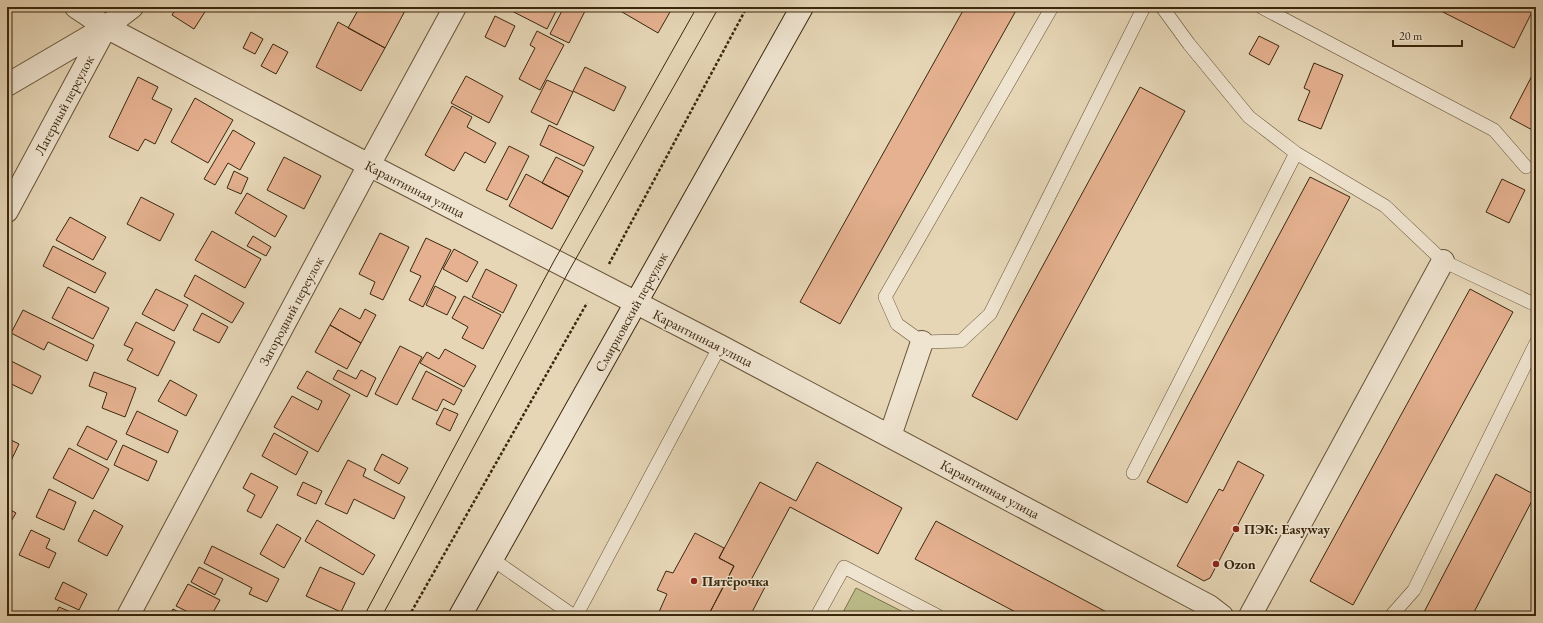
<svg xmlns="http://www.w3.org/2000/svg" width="1543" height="623" viewBox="0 0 1543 623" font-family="'EB Garamond',serif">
<rect width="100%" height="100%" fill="#e6d6b6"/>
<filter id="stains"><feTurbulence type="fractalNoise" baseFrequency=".005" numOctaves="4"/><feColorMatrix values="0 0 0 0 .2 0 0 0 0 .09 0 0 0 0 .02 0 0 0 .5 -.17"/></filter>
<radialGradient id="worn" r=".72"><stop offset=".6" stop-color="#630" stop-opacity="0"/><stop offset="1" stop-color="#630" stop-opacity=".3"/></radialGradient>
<path fill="#bcbc89" stroke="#7c724c" d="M856,588l55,28h-70z"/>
<path fill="#e5b190" stroke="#3b270e" d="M177,7h31l-14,22 -22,-14z
M350,7h52l4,2 -21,39 -37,-20 9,-16z
M504,7h54l-11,22z
M564,7h23l-18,36 -19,-9z
M617,7h45l8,5 -12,21 -41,-24z
M965,7h53l-178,317 -40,-22z
M1433,7h98l3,1 -20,40z
M495,16l20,10 -10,21 -20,-10z
M338,22l47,26 -24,43 -45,-24z
M537,31l27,14 -24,45 -21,-11 16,-31 -5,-3z
M251,32l12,7 -8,15 -12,-6z
M1259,36l20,10 -10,19 -20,-11z
M273,44l15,8 -12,22 -15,-8z
M1314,63l29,12 -22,54 -23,-9 12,-29 -6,-3z
M585,67l41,20 -12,24 -41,-20z
M1536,68v64l-26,-14z
M466,76l37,20 -14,27 -38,-20z
M138,77l20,10 -6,12 20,10 -17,35 -10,-5 -7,12 -29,-14z
M547,80l26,12 -16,33 -26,-13z
M1140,87l45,24 -168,309 -45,-24z
M195,98l38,22 -25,43 -37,-21z
M452,106l20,11 -5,10 29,16 -11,20 -20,-11 -11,19 -29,-16z
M549,125l45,22 -10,19 -44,-21z
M233,130l22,13 -15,27 -12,-7 -13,22 -11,-6z
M509,146l20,10 -22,44 -21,-10z
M284,157l37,19 -17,33 -37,-19z
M556,157l27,14 -14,26 -27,-14z
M234,171l14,7 -7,16 -14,-6z
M526,174l43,23 -17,32 -43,-23z
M1310,177l40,20 -163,306 -40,-21z
M1502,179l23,11 -16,33 -23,-11z
M247,193l40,23 -12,21 -40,-24z
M141,197l33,17 -14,27 -33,-17z
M70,217l36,20 -13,23 -37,-20z
M212,231l49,28 -16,29 -50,-28z
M380,233l29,14 -26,53 -13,-6 5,-12 -16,-8z
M253,236l18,11 -5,9 -19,-10z
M426,238l25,12 -28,57 -14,-7 12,-24 -11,-5z
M53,246l53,27 -11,20 -52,-27z
M454,249l24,13 -11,20 -24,-13z
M486,269l31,16 -14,28 -31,-16z
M195,275l49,28 -12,20 -48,-27z
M435,286l21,11 -9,18 -21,-10z
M68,287l41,21 -16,31 -41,-21z
M156,289l32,16 -14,26 -32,-17z
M1470,289l43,23 -160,293 -43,-24z
M464,296l37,19 -18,34 -21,-11 6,-11 -16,-9z
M340,308l20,11 5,-10 11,6 -15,28 -31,-18z
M23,310l71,35 -7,16 -39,-19 -4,8 -33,-17z
M202,313l26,14 -9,16 -26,-13z
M136,322l39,20 -17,34 -31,-16 6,-11 -9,-4z
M330,325l31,18 -14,26 -32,-17z
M400,346l22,11 -25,48 -22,-11z
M445,349l31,17 -12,21 -44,-24 7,-11 12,7z
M7,359l34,17 -9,18 -25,-12z
M338,370l18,9 5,-9 15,8 -9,19 -34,-18z
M307,371l43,24 -32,57 -44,-25 18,-31 26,14 4,-9 -25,-13z
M426,371l36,19 -8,15 -11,-6 -6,12 -25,-12z
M94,372l42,16 -11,29 -23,-9 5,-15 -18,-7z
M170,380l27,15 -11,21 -28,-15z
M7,385l5,2 -5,11z
M444,408l14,6 -8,17 -14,-7z
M137,411l41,20 -10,22 -42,-19z
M87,426l30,15 -10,19 -30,-15z
M274,433l34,19 -12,23 -34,-19z
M7,438l12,6 -11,23 -1,-1z
M123,445l34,16 -9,20 -34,-16z
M69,448l40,21 -16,30 -40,-21z
M382,454l26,14 -9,16 -25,-14z
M348,460l18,9 -3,7 42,21 -11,22 -40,-20 -7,15 -22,-10z
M1238,461l26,14 -54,103 -6,3 -27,-15 42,-77 4,2z
M817,462l85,46 -24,46 -88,-47 -39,73 14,7 -15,29h-42l26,-50 -15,-8 41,-76 36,19z
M251,473l27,14 -17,31 -14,-7 8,-16 -12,-7z
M1496,474l39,21 -63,121h-50z
M303,482l19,9 -6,13 -19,-9z
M49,489l27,13 -12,28 -28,-13z
M7,508l9,5 -9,15z
M94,510l29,16 -16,30 -29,-15z
M317,520l58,35 -12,20 -58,-34z
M936,521l178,95h-91l-108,-57z
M277,524l24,14 -17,30 -24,-14z
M31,530l19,9 -4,9 10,5 -7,15 -30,-13z
M695,533l29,15 -5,10 15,8 -26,50h-48l-1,-4 8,-18 -10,-4 9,-19 7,2z
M212,546l67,33 -12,23 -18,-8 3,-6 -48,-25z
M199,567l24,12 -8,16 -24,-13z
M320,567l35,16 -14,29 -35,-16z
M63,582l24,12 -8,16 -24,-11z
M188,584l32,16 -9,16h-15l-20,-10z
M59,607l14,6 -2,3h-16z
M173,609l13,7h-17z
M31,611l12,5h-14z"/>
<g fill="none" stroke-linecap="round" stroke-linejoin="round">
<defs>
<path id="lane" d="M1052,7l-167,290 12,27 25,18 39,-1 29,-27 154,-307
M1162,7l27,37 60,73 47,36 89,53 58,55 93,44
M1261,7l233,123 32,37
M1133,473l163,-320
M492,559l82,57
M576,616l144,-270
M817,616l27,-49 94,49
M1391,616l23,-26 122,-247"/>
<path id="street" d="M76,7l30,20 263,138 351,181 489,260 13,10
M7,85l99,-58
M7,211l99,-184 26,-20
M890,436l32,-94
M128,616l241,-451 86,-158
M1250,616l193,-355"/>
<path id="secondary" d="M460,616l342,-609"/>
</defs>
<use href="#lane" stroke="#665338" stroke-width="14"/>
<use href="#street" stroke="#665338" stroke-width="24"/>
<use href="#secondary" stroke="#3b270e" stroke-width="24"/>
<path stroke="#3b270e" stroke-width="2.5" stroke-dasharray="3 2" stroke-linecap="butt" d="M609,264l138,-257
M409,616l178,-313"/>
<use href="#lane" stroke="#efe4d0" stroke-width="13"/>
<use href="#street" stroke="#efe4d0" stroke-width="22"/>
<use href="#secondary" stroke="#efe4d0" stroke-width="22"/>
<path stroke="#3b270e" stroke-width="1" d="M364,616l190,-355 143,-254
M382,616l188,-347 149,-262"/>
</g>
<g fill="#8f2418" stroke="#efe4d0" stroke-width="1.5">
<circle cx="1236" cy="529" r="4"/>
<circle cx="1216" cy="564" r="4"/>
<circle cx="694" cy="581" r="4"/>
</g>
<g text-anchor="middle" stroke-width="3" stroke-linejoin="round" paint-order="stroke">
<g font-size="14" fill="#3b270e" stroke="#efe4d0">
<text transform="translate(64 105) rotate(-62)" y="5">Лагерный переулок</text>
<text transform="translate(415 189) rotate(27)" y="5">Карантинная улица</text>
<text transform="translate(291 311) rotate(-62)" y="5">Загородний переулок</text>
<text transform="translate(631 312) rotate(-61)" y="5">Смирновский переулок</text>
<text transform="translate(703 338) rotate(27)" y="5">Карантинная улица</text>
<text transform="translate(990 489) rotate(28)" y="5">Карантинная улица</text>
</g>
<g font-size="14" font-weight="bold" fill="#3b270e" stroke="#efe4d0" text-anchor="start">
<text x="1244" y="534">ПЭК: Easyway</text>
<text x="1224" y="569">Ozon</text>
<text x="702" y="586">Пятёрочка</text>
</g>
</g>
<rect width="1543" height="623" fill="none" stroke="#e6d6b6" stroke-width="24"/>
<rect x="8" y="8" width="1527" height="607" fill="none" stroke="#3b270e" stroke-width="2"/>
<rect x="12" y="12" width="1519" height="599" fill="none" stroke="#3b270e"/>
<path d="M1393 40v6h69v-6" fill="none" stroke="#3b270e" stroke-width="2"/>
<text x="1399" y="40" font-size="12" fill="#3b270e" stroke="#efe4d0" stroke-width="3" paint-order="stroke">20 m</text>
<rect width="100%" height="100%" filter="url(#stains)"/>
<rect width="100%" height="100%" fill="url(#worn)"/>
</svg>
